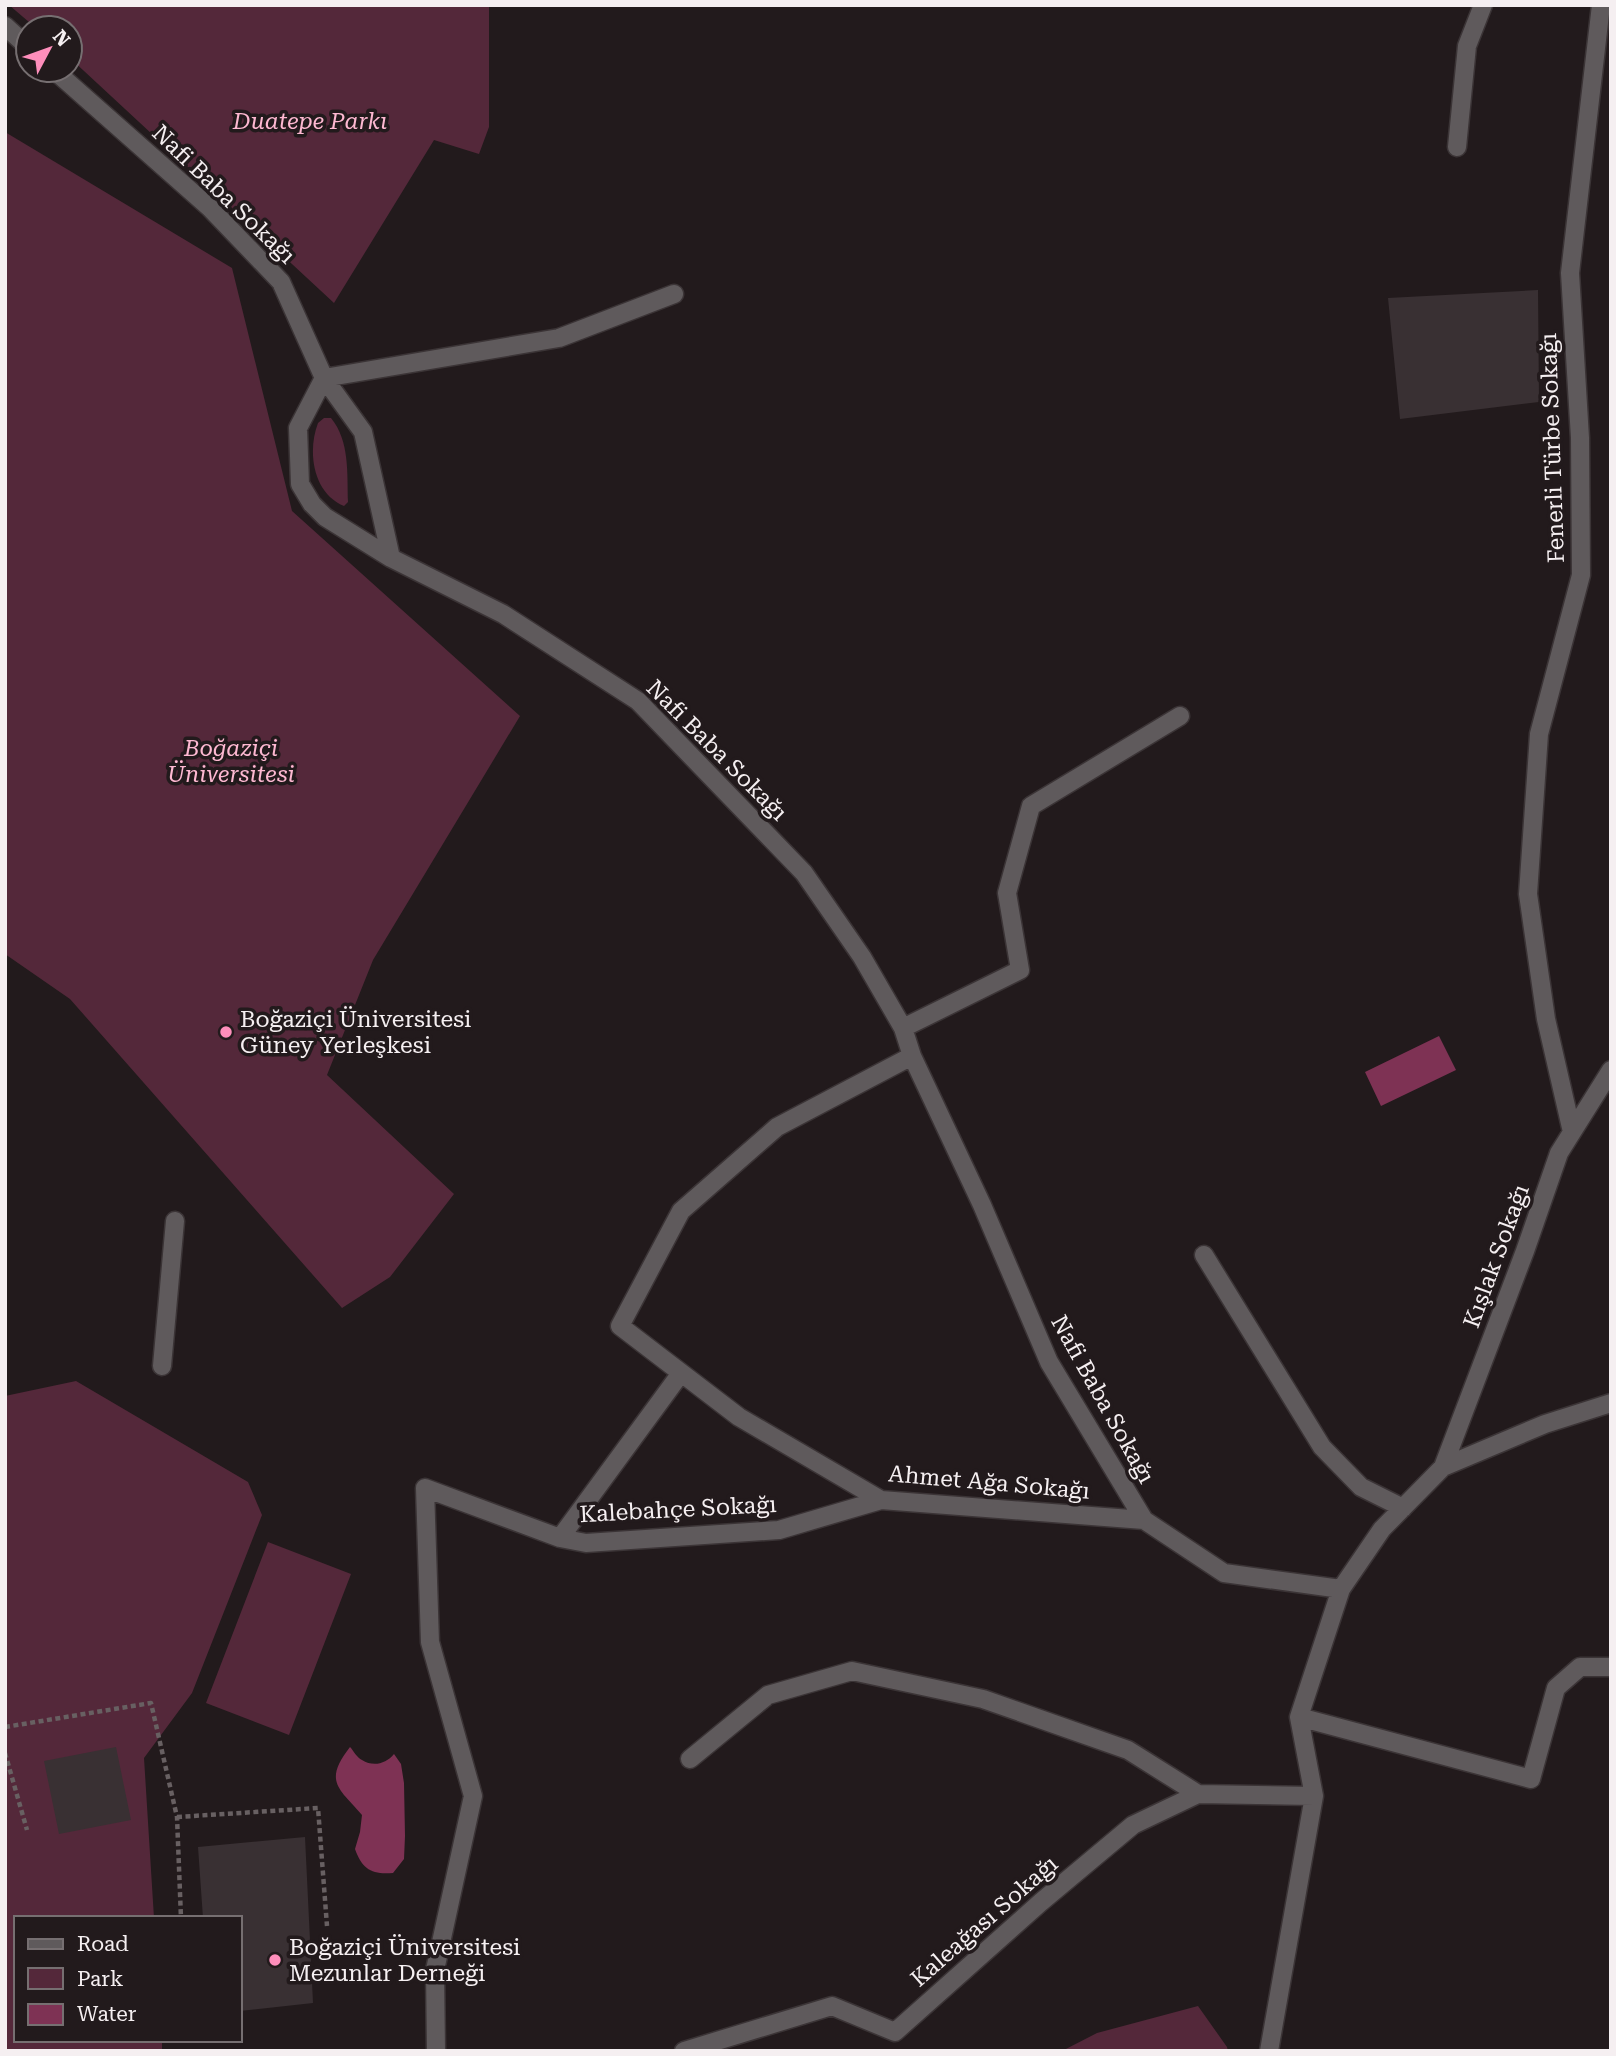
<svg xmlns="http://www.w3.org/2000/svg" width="1616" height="2056" viewBox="0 0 1616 2056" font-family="'Roboto Serif',serif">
<rect width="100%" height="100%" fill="#221a1c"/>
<path fill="#54283a" d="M9,5h480v122l-10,27 -45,-14 -100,163 -264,-245v-30h-34z
M5,132l227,136 60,243 228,205 -147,244 -46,115 127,119 -64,83 -48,31 -272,-309 -65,-45z
M324,418h7c19,23 16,56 17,84l-4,4c-31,-13 -37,-54 -26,-83z
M76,1381l172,101 14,33 -70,178 -48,65 10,160h-138v122h146v11h-157v-655z
M268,1542l83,32 -62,161 -83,-32z
M1198,2006l29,41 1,4h-166l35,-18z"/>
<path fill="#7e3254" d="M1439,1036l17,34 -75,36 -16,-34z
M350,1747c3,3 7,11 12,13 11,7 24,4 32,-6l7,10 3,19 1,53 -1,23 -11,14c-21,2 -31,-4 -38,-24l5,-17 2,-17c-23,-27 -39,-33 -12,-68z"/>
<path fill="#393033" d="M1538,290l1,112 -139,17 -12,-121z
M116,1747l15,73 -72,14 -15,-73z
M305,1837l8,166 -73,8v-93h-37l-5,-71z"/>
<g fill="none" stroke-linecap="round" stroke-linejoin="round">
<defs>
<path id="minor" d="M5,26l23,21
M54,70l156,138 71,74 43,96 39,54 28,126
M1457,147l10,-101 16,-41
M324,378l-26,50 2,56 12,20 13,13 66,41 112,56 135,87 166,172 58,84 41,71 9,28 70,149 67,157 95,158 80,53 117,16
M324,378l235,-40 115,-44
M903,1028l117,-58 -13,-77 24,-87 149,-90
M912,1056l-135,71 -96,84 -61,115 119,91 142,83 263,20
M1572,1132l-26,-113 -18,-125 11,-160 42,-159 -1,-137 -10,-165 31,-268
M1204,1255l118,192 39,40 42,21
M162,1366l13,-145
M1443,1467l82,-216 34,-98 52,-83
M560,1538l121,-165
M1299,1717l232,62 25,-91 24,-21h31
M690,1759l78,-64 84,-24 131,28 145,51 70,44
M436,2051l-1,-81 38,-174 -43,-154 -5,-154 135,50 26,5 193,-13 102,-30
M684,2051l148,-45 63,26 146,-130 92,-77 65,-31 116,2
M1269,2051l45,-255 -15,-79 42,-128 41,-60 61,-62 102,-43 66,-21"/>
</defs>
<use href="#minor" stroke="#3b3436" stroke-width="21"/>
<path stroke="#686062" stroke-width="4.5" stroke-dasharray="5 3.5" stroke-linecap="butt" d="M5,1727l146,-24 26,114 4,101
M5,1753l22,77
M177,1817l141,-9 9,118"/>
<use href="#minor" stroke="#5f5a5c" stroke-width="18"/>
</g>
<g fill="#fe8ebb" stroke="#221a1c" stroke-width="2.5">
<circle cx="226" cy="1032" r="7"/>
<circle cx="275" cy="1960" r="7"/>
</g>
<g text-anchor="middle" stroke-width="7" stroke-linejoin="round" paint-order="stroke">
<g font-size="23" font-style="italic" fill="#fdb8d1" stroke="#221a1c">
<text x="310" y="129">Duatepe Parkı</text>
<text x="231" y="756">Boğaziçi<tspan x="231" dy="26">Üniversitesi</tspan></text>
</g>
<g font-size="23" fill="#f5eff1" stroke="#221a1c">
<text transform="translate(224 194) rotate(44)" y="8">Nafi Baba Sokağı</text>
<text transform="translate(1552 448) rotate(-92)" y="8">Fenerli Türbe Sokağı</text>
<text transform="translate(717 750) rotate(45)" y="8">Nafi Baba Sokağı</text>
<text transform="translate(1496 1256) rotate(-70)" y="8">Kışlak Sokağı</text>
<text transform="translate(1103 1399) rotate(61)" y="8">Nafi Baba Sokağı</text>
<text transform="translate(989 1482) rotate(5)" y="8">Ahmet Ağa Sokağı</text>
<text transform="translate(678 1509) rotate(-3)" y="8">Kalebahçe Sokağı</text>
<text transform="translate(984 1921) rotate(-41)" y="8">Kaleağası Sokağı</text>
</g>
<g font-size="23" fill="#f5eff1" stroke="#221a1c" text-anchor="start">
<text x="240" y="1027">Boğaziçi Üniversitesi<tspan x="240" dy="26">Güney Yerleşkesi</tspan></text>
<text x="289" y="1955">Boğaziçi Üniversitesi<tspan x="289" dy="26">Mezunlar Derneği</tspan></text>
</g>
</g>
<rect width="1616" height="2056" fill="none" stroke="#f5eff1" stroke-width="14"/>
<rect x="14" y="1916" width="228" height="126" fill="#221a1c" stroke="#766f71" stroke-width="2"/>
<rect x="28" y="1939" width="35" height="10" fill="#5f5a5c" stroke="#766f71" stroke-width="2"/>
<text x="77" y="1951" font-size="21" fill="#f5eff1">Road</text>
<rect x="28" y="1968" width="35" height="21" fill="#54283a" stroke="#766f71" stroke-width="2"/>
<text x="77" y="1986" font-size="21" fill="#f5eff1">Park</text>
<rect x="28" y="2004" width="35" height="21" fill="#7e3254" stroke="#766f71" stroke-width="2"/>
<text x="77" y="2021" font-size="21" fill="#f5eff1">Water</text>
<g transform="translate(49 49) rotate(49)"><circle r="33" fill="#221a1c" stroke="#766f71" stroke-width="2"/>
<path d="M0-5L12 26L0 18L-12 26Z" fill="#fe8ebb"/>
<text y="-10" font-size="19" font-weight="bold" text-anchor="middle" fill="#f5eff1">N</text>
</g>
</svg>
